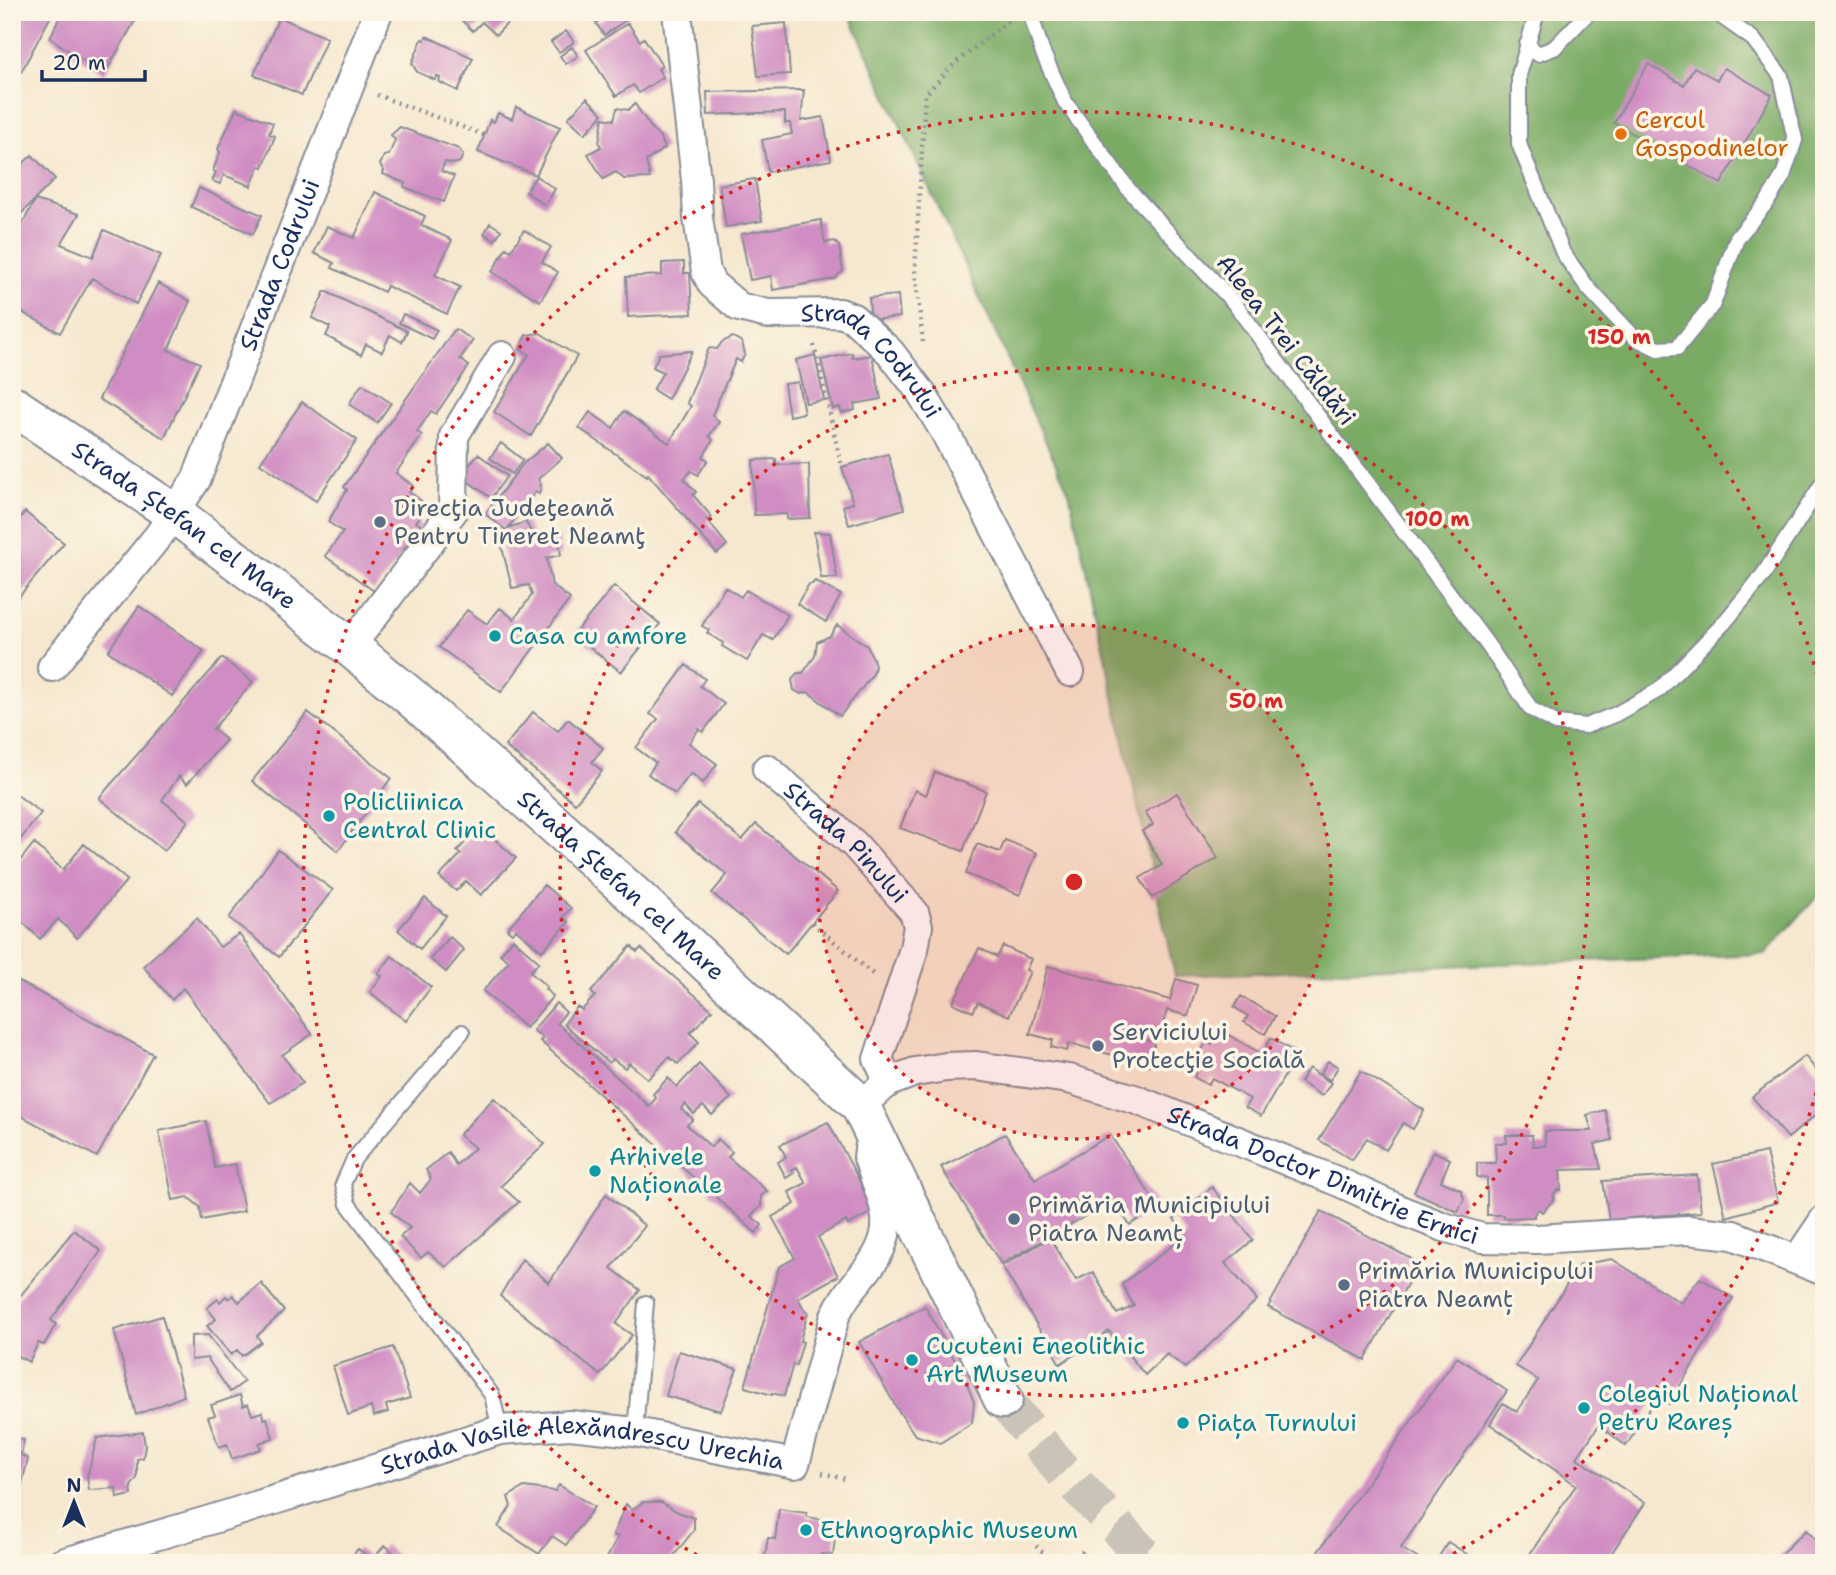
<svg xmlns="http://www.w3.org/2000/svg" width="1836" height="1575" viewBox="0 0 1836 1575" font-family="'Shantell Sans',sans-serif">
<rect width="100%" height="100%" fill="#fcf5e5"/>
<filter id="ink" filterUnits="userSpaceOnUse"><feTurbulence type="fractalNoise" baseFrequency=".0143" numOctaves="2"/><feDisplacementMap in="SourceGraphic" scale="14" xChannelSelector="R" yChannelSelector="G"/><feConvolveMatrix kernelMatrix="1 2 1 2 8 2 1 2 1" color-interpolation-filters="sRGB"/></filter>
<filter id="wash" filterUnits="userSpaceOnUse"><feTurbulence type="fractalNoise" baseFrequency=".00686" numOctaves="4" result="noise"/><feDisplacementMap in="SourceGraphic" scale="28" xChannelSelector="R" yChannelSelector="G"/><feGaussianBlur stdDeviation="1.57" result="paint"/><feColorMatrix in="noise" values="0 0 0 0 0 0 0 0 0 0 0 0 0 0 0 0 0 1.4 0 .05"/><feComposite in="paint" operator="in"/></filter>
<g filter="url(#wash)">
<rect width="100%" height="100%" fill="#f6e8cf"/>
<path fill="#7aab65" stroke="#4a6d62" stroke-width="2" d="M848,12h976v877l-59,65 -590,22 -106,-484z"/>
<g id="blocks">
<path fill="#d08dc3" d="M12,12h41l-32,60 -9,-6z
M62,12h78l-36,63 -54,-37z
M453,12h65l-22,23 -14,-13 -9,9z
M613,12h12l4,6 -25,17 -8,-12z
M279,17l48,21 -25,57 -48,-20z
M628,23l12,18 4,-3 18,28 -4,3 5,8 -24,16 -6,-8 -17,11 -30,-46z
M786,23l4,51 -32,2 -6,-50z
M566,31l8,11 -15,10 -8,-10z
M426,36l47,22 -15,33 -19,-9 1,-4 -3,-2 -2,4 -18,-8 -5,-9 10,-24 3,1z
M572,47l6,9 -12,8 -6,-8z
M1648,64l36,21 10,-18 23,13 7,-12 48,27 -51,89 -107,-61z
M804,90l-3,31 22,-4 8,43 -63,12 -6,-32 30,-6 -2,-11h-5v-11l-77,3 -1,-23z
M587,98l16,16 -18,20 -17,-16z
M635,104l19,28 5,3 6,13 -19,13 4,17 -26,1 -8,-7 -13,7 -15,-25 13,-7 -2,-4 4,-25 11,2 3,-12 11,2z
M516,107l44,20 -24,48 -58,-23 12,-32 4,2 4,-9 14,6z
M236,109l37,14 -4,11 6,2 -12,31 -4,-1 -8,20 -27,-11 -4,9 -8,-3 4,-9 -3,-1 7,-19 -2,-3z
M400,127l59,22 4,6 -3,7 -7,2 -8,-2 -4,9 13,5 -10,26 -40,-15 1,-4 -22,-9 1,-3 -4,-6 4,-9 5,-1 6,-15 -4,-5z
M32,155l23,24 -43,44v-49z
M536,176l19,13 -10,16 -19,-13z
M755,179l7,42 -36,6 -7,-42z
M199,188l63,27 -9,19 -62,-27z
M375,192l50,24 -4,9 31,15 -17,35 25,12 -13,27 -60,-28 -3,6 -52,-24 2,-5 -20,-10 13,-27 27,12z
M35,200l44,14 -18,30 32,13 11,-27 57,25 -25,49 -44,-26 -32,55 -48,-26v-63z
M821,220l4,23 9,-2 5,5 4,25 -9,8 -61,11 -2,-14 -21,4 -9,-46z
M490,223l11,7 -6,10 -11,-6z
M524,230l27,17 -9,15 16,10 -18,29 -48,-29 14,-24 5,3z
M684,262v11h6l2,41 -64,3 -2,-40 36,-2v-12z
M158,283l32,18 -22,49 32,13 -36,75 -65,-39z
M325,291l82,40 -5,11 -12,-7 -8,17 -16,-8 -5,11 -35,-19 4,-9 -18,-9z
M898,295l2,22 -29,3 -2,-22z
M403,314l34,16 -5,9 -33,-16z
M455,329l18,11 -13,19 9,7 -33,48 -5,-3 -14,21 5,3 -26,38 17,13 -4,6 19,14 -12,16 6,4 -18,23 2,2 -32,40 -49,-35 18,-24 -15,-10 19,-32 -3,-3z
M540,333l37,23 -46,80 -37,-24 35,-58 -9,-5 6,-14z
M733,337l9,5 3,12 -4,8 -5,-3 -24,56 7,7 -10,14 4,4 -10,17 5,3 -10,15 -7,-4 -7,8 12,13 -3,3 19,22 -5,3 20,25 -10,9 -69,-80 -1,2 -68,-48 11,-16 23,16 11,-17 45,32 22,-37 -4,-3 22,-55 8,1 5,-7z
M692,351l-24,48 -15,-9 10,-18 -10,-5 6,-13z
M852,353l1,5 19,-3 9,44 -27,5 1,6 -14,3 -1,-6 -7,2 -12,-49z
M815,355l9,45 -18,3 -10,-43z
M798,382l6,31 -15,3 -5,-32z
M362,384l29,19 -14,20 -28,-19z
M302,402l55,38 -41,61 -56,-38z
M501,443l22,17 -11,14 -22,-16z
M548,443l14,15 -24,21 3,6 -2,9 -3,-3 -28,37 18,-6 8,16 24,-3 3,20 -15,3 1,2 5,25 18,14 -69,93 -62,-45 28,-37 20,14 13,-16 14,11 18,-24 -3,-10 -17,3 -14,-57 7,-2 -20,-15 38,-50z
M478,454l29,22 -16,22 -30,-22z
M888,454l16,55 -55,16 -6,-19 10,-3 -11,-36z
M776,459v6l33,-1 1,54 -23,1v-5l-33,1 -1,-55z
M25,512l39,31 -52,62v-77z
M814,532l16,1 7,45h-16z
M815,581l26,14 -15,27 -29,-18 12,-20h3z
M614,586l46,38 -39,48 -47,-38z
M725,587l16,10 5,-7 42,25 -15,25 -10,-5 -16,26 -25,-15 1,-3 -16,-10 2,-3 -7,-4z
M139,606l65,45 -32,45 -64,-45z
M837,625l30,21 6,12 2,8 -2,8 -33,42 -32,-24 -7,2 -7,-4 -2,-10 5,-7h6l12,-17 2,-14 13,-6z
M222,658l31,24 -40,47 13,11 -39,44 -8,-8 -17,24 26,21 -24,30 -65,-53z
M686,665l19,14 -5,7 24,18 -21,28 -4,-3 -10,14 28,21 -14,19 -12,-10 -16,21 -27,-20 8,-11 -20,-15 22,-29 -8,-5z
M308,712l83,66 -53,73 -86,-70z
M533,712l25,19 10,-12 35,29 -11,14 10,9 -27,32 -70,-57z
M935,772l51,19 -23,60 -63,-23 15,-38 11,5z
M12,791l29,22 -29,37z
M1177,793l41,65 -66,40 -12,-20 22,-13 -20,-34 11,-6 -8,-13z
M698,804l44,36 14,-16 82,67 -52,63 -74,-61 15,-18 -52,-43z
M480,826l36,32 -35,37 -15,-14 -10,10 -17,-14 22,-23 -4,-3z
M1005,840l32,13 -17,42 -54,-21 11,-30 23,8z
M34,843l29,27 21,-26 43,36 -50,58 -19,-19 -18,20 -28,-27v-41z
M278,850l55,40 -54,67 -50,-39z
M544,885l27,23 -8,9 6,5 -27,29 -26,-22 -4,4 -5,-4z
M425,898l21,18 -26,33 -22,-19z
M197,918l23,29 19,-13 73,100 -30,21 21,28 -33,20 -87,-115 -11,12 -29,-34z
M450,937l14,13 -18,22 -16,-13z
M513,939l26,23 -9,10 17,15 -2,2 8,7 -27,32 -43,-37 26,-30 -9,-7z
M631,946l6,6 4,-4 71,62 -22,23 9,9 -21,22 -9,-7 -21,22 -19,-16 -4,5 -12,-9 -4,4 -45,-39 13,-17 5,3 13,-14 -4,-4z
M1003,946l28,13 -5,11 4,2 -21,44 -31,-14 -5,10 -20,-9 26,-55 18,9z
M392,956l39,31 -25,34 -36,-29 12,-16 -4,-2z
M1048,966l122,34 6,-21 21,6 -9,31 -21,-6 -7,25 -15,-5 -2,9 12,3 -6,23 -80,-22 -2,8 -16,-4 2,-7 -23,-6z
M12,978l141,76 -56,103 -85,-46z
M1241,996l34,20 -10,18 -21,-12 4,-6 -14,-9z
M556,1003l10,9 -9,11 92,83 7,-8 -3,-4 15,-16 9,9 22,-23 32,34 -19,17 -9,-9 -9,8 -9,-10 -4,5 12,10 -6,6 24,22 7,-8 14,13 -4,5 39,34 -6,5v10l-10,10 11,9 -6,8 -216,-192 3,-3 -10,-8z
M1220,1030l42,24 9,-16 30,18 -9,16 -4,-2 -27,46 -16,-9 5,-8 -16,-9 -22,-12 -4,7 -14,-8 12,-22 -5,-3 5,-10 6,2z
M1805,1056l19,24v28l-36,30 -36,-41z
M1328,1061l10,6 -8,13 -10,-6z
M1309,1068l22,15 -9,13 -22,-14z
M1361,1071l63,39 -11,19 -10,-6 -17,27 -19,-12 -15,22 -33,-20z
M494,1098l51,46 -44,42 18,16 -73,65 -18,-15 -7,6 -21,-21 10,-9 -19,-16 19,-29 10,10 11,-14 -5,-9 22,-18 8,13 19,-17 -16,-13z
M1605,1110l7,30 -17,4 6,25 -41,1 1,20h-4l-4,6 2,2 -13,14 -3,-3 -5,5v3l-30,1v-3h-17v-37l-10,-1v-14h19l-1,-20h12l-1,-8h26l1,11h12v-15h47l-5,-16z
M206,1121l9,47 20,-4 9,47 -42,9 -2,-13 -12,-10 -15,3 -14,-69z
M828,1122l47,88 -27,15 -2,-4 -28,16 20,39 -40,22 7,13 3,1 -8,29 3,1 -7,24 -3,-2 -9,32 -12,-3v2l-27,-8 34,-120 16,-9 -23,-41 23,-13 -6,-12 17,-9 -9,-16 -5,3 2,3 -8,5 -8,-16 8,-5 -6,-12z
M1005,1134l30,45 75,-44 48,71 -28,19 -18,-24 -111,63 -60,-97z
M1433,1151l17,8 -9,22 20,9 3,9 -6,13 -44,-20z
M1766,1152l12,50 -52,15 -13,-53z
M1697,1175l4,37 -92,8 -6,-39z
M1212,1187l41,53 -28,23 32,37 -72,68 -18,-14 -22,21 -36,-44 -49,33 -58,-98 48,-28 26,42 17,-8 24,42 17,-8 -12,-22 64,-49 -12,-16z
M606,1194l39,32 -34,42 29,22 -24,34 16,11 -32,40 -100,-79 22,-37 27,24z
M1321,1211l98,52 -54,97 -97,-53z
M74,1230l27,21 -50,69 5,4 -12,21 -6,-2 -9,19 -11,-6 -6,14v-64z
M1612,1259l69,44 19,-25 33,20 -64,106 -12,-7 -31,49 -27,-21 -22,33 68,45 -40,60h-81l52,-78 -86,-61 13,-21 14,9 21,-32 -22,-14 63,-101z
M261,1283l23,28 -27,25 4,6 -19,14 -5,-6 -6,5 -24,-29 9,-7 -9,-11 11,-9 2,3 6,-6 3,3 4,-4 6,7z
M925,1306l39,71 10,25 -2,21 -32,20 -25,-8 -17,-25 -39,-68z
M162,1316l22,80 -48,19 -22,-85z
M208,1335l36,47 -14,10 -23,-34 -16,2v-24z
M393,1347l17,51 -24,7 2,7 -14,4 -3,-9 -23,8 -15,-49z
M679,1351l58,18 -16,42 -55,-15z
M1457,1357l50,34 -106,157 24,15h-115z
M240,1395l3,11 5,-2 4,11 10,-3 2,7 3,-1 6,20 -14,5 2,6 -29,10 -5,-15 -8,3 -11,-30 7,-2 -4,-10z
M143,1432l2,14 -2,12 -6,1v19l-6,8 1,9 -15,3 -1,-10 -27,2 -2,-13 10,-39z
M12,1437l12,3 -3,15 7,4 -13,52 -3,-1z
M559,1485l35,22 -28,38 -14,-9 -13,18 -41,-27 13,-21 -3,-9 16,-10 31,4z
M643,1502h18l17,10 16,6v12l-26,33h-53l-8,-5 11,-21 -5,-2 13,-31 6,6z
M779,1509l28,4v4l30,5 -4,33 -12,-1 -2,9h-55l4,-25 7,1z
M1806,1530l18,18v15h-53z
M1448,1542l33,21h-46z
M385,1545l20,18h-59l12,-14 14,11z"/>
</g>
</g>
<g filter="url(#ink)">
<use href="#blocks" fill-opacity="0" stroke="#888c96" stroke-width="2"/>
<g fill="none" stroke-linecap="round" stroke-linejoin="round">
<path stroke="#cac3b8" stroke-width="38" stroke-dasharray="38 19" stroke-linecap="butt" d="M1003,1399l57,69 91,95"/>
<defs>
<path id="lane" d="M1030,12l12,39 23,51 64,88 105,113 253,341 44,65 25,14 30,3 30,-12 43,-24 65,-67 39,-48 61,-94
M1537,12l-18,63v69l44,109 25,35 47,50 23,11 19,-1 36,-44 24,-66 30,-36 16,-26 12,-36 -14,-64 -28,-37 -38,-27
M1527,44l11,10 16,-6 35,-36
M462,1032l-108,127 -11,25 5,20 144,191 8,35
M635,1432l11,-129"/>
<g id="street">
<path id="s1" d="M677,12l19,168 2,38 8,54 6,12 27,23 29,7 72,-1 13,5 37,34 30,39 25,41 125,240"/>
<path d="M350,647l103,-136 1,-75 48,-80"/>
<path id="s2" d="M52,667l107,-132 37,-55 182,-468"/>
<path id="s3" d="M767,769l87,75 60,68 4,14 -4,23 -36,110 11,23"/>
<path id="s4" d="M860,1105l29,-23 26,-10 31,-5 30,-1 93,13 68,21 202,82 66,30 39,15 38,11 55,1 151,-9 45,5 91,36"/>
<path d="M1797,1260l27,-40"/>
<path id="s5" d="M62,1563l148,-43 290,-90 70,-5 65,7 160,32 40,-148c8,-18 19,-30 31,-45 35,-43 17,-67 2,-113l1,-9"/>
</g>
<g id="secondary">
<path id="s6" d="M12,405l163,109 175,133 62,51 225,200 223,207 143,294"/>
</g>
</defs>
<use href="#lane" stroke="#888c96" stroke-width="18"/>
<use href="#street" stroke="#888c96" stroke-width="32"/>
<use href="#secondary" stroke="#888c96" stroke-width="42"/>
<path stroke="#888c96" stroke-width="4.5" stroke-dasharray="2 5" stroke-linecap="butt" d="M377,95l107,40
M923,342l-8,-70 10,-177 29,-31 54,-43
M814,345l28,122
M812,923l61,51
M822,1473l27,7
M1036,1546l15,14
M1072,1563l14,-15"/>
<use href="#lane" stroke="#fff" stroke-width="14"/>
<use href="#street" stroke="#fff" stroke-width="28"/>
<use href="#secondary" stroke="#fff" stroke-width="38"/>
</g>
</g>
<circle cx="1074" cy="882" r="257" fill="#d62828" fill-opacity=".12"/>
<g fill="none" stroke="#d62828" stroke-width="3.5" stroke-dasharray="3.5 7">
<circle cx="1074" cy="882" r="257"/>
<circle cx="1074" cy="882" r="514"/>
<path d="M1824 1062A771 771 0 0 1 1442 1560M706 1560A771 771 0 1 1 1824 702"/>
</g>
<circle fill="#e8710a" stroke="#fcf5e5" stroke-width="2.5" cx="1621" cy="134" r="7"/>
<g fill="#5c6f8a" stroke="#fcf5e5" stroke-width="2.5">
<circle cx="380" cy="522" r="7"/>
<circle cx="1098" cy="1046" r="7"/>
<circle cx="1014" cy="1219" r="7"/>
<circle cx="1344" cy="1285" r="7"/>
</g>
<g fill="#0f9aa8" stroke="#fcf5e5" stroke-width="2.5">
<circle cx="495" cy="636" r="7"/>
<circle cx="329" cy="816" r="7"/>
<circle cx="595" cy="1171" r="7"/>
<circle cx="912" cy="1360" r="7"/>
<circle cx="1584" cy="1408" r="7"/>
<circle cx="1183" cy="1423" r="7"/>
<circle cx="806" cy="1530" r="7"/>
</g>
<g text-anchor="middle" stroke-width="7" stroke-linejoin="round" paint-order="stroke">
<g font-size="24" fill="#c56008" stroke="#fcf5e5" text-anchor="start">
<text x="1635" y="128">Cercul<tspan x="1635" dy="28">Gospodinelor</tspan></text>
</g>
<g font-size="24" fill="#1b2f5e" stroke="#fcf5e5">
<text dy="8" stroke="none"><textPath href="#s2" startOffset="467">Strada Codrului</textPath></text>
<text transform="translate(1286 340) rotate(52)" y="8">Aleea Trei Căldări</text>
<text dy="8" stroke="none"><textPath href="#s1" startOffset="464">Strada Codrului</textPath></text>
<text dy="8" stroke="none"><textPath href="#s6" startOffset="210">Strada Ștefan cel Mare</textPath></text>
<text dy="8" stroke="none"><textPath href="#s3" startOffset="108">Strada Pinului</textPath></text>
<text dy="8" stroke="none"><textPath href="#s6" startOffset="777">Strada Ștefan cel Mare</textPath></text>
<text dy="8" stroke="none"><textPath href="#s4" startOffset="492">Strada Doctor Dimitrie Ernici</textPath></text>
<text dy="8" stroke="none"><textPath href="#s5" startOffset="539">Strada Vasile Alexăndrescu Urechia</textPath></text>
</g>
<g font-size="24" fill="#4e5e75" stroke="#fcf5e5" text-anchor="start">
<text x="394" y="516">Direcţia Judeţeană<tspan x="394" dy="28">Pentru Tineret Neamţ</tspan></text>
<text x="1112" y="1040">Serviciului<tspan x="1112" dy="28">Protecţie Socială</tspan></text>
<text x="1028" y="1213">Primăria Municipiului<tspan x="1028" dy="28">Piatra Neamț</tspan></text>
<text x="1358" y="1279">Primăria Municipului<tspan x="1358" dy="28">Piatra Neamț</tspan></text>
</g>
<g font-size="24" fill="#0d838f" stroke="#fcf5e5" text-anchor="start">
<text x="509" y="644">Casa cu amfore</text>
<text x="343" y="810">Policliinica<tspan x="343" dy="28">Central Clinic</tspan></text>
<text x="609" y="1165">Arhivele<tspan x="609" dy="28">Naționale</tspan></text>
<text x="926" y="1354">Cucuteni Eneolithic<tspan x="926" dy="28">Art Museum</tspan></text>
<text x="1598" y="1402">Colegiul Național<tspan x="1598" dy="28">Petru Rareș</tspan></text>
<text x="1197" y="1431">Piața Turnului</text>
<text x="820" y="1538">Ethnographic Museum</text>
</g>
</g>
<circle cx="1074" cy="882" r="10" fill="#d62828" stroke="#fcf5e5" stroke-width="3.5"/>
<g font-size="21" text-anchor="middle" font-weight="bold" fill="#d62828" stroke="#fcf5e5" stroke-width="7" stroke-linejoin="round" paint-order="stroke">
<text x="1619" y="344">150 m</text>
<text x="1437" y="526">100 m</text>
<text x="1256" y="708">50 m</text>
</g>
<rect width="1836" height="1575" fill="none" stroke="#fcf5e5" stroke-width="42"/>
<g transform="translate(74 1502)" stroke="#fcf5e5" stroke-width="5" paint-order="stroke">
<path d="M0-5L12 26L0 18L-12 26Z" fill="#1b2f5e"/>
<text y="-10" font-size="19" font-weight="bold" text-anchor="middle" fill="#1b2f5e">N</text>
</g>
<path d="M42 70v10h103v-10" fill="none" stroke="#1b2f5e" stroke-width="3.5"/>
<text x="52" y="70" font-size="21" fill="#1b2f5e" stroke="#fcf5e5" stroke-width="5" paint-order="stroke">20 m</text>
</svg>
